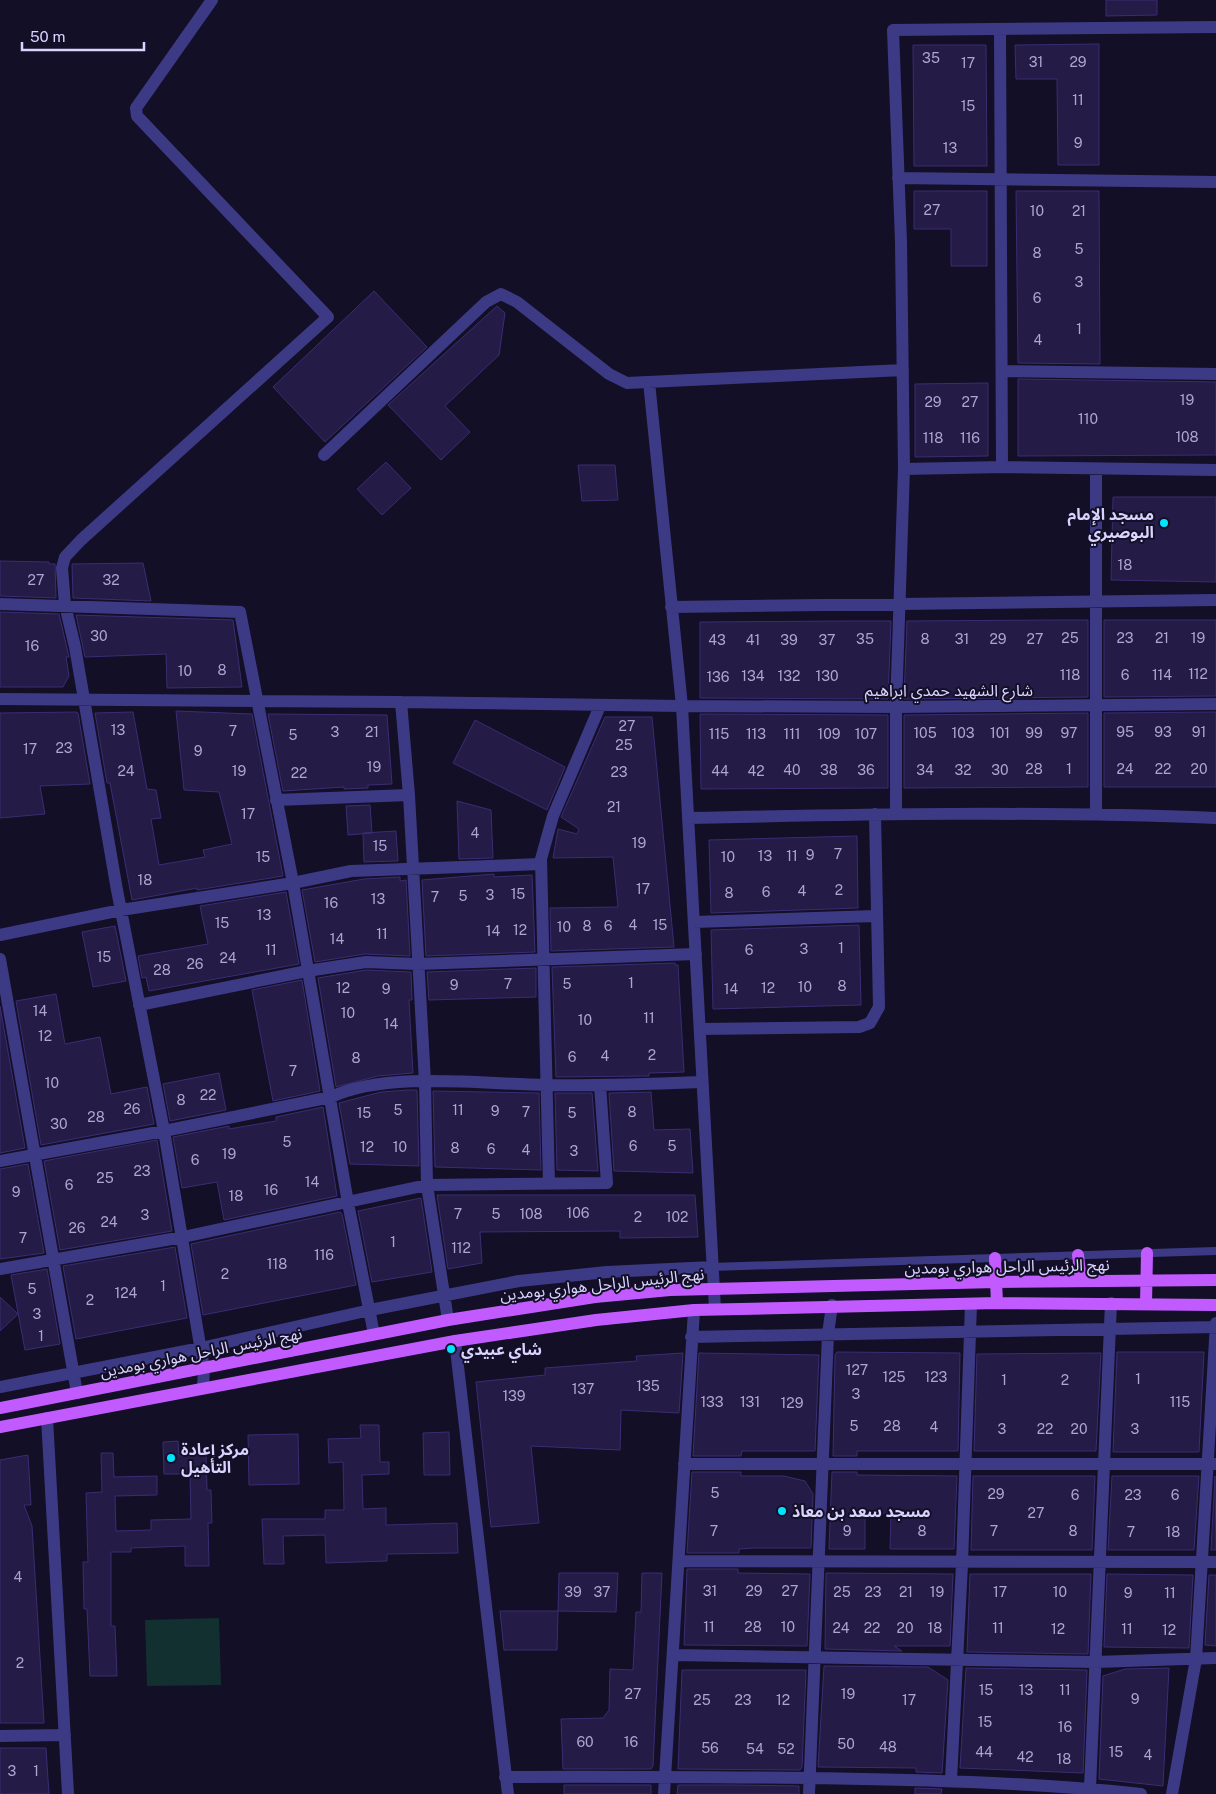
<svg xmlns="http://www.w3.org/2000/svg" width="1216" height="1794" viewBox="0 0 1216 1794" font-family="'Public Sans','Noto Sans Arabic',sans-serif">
<rect width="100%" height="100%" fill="#130f26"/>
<path fill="#12302f" d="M219,1618l2,67 -74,1 -2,-66z"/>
<path fill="#241b47" stroke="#3b2d73" d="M1106,0h51v15l-51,1z
M1099,44v121h-41l-1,-86h-41l-1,-34z
M913,45h73l1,121h-73z
M914,191h73v75h-36v-37h-37z
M1016,191h83l1,173 -82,-1z
M374,291l53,56 -102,95 -52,-55z
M497,306l8,7 -6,42 -54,51 25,26 -29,28 -53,-55z
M1018,379l198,3v73l-198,1z
M988,383v73l-73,1v-73z
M386,462l25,26 -29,27 -25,-26z
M578,465h37l3,35 -36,1z
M1113,497h103v85l-105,-2z
M0,561l49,1v2h6l1,34 -56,-2z
M143,563l8,38 -78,-3 -1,-34z
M0,612l59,2 10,43h-3l3,19 -6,11h-63z
M76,615l157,5 9,67 -75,1 -1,-34 -81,3z
M1053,620h35v77l-184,2 3,-78z
M1104,620h112v76l-112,1z
M846,621h45l-3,78 -188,-1v-76z
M176,711l76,3 31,162 -86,14v-2l-65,12 -22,-117h-3l-12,-70 38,-1 14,77 9,1 5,28 -10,1 8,46 46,-8 -2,-7 29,-6 -13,-52 -35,-2z
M76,712l2,1 12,71 -50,2 5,28 -45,4v-105z
M1216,712v75h-112v-74z
M1088,713v74l-184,1v-73z
M268,714l119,1 5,69 -24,1v3l-24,1v-2l-61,4z
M700,714l188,1v73l-187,1z
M605,717h47l22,230 -123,4 -1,-43 68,-1 -5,-50 -60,1 5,-29 19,5 2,-5 -18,-12z
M475,720l90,47 -18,43 -94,-47z
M457,801l34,9 2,48 -34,1z
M370,805l2,28 -24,2 -2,-29z
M396,831l2,30 -34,1 -1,-29z
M857,836l1,72 -147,5 -2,-73z
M494,874v3l38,-2 3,77 -109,4 -4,-76z
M400,877v4l6,-1 4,76 -45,-2 -50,8 -13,-72 62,-11z
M286,892l13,72 -150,27 -3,-14 -4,1 -4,-22 70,-12 -8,-38z
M859,925l2,80 -148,4 -2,-79z
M115,926l11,55 -33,6 -11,-55z
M675,963v2h3l6,107 -35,1v3l-93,1 -4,-110z
M536,968v29l-107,3 -2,-28z
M366,970l45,2 1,28h-3l4,73 -35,3 -42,11 -18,-109z
M302,980l18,111 -47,10 -21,-111z
M56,994l9,50 35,-7 11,57 36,-7 7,37 -113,21 -25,-144z
M0,1006l25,142 -25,5z
M219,1073l7,37 -56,11 -7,-37z
M408,1090h9l2,76 -69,-2 -11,-61 42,-11z
M433,1091l106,2 2,77 -106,-3z
M651,1092l3,38 36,-1 3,44 -79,-2 -5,-78z
M555,1093h37l6,78 -41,-1z
M323,1107l14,89 -113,24 -7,-38 -35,6 -9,-51 56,-11v3l47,-8v-4z
M157,1140l15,91 -112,19 -16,-89z
M28,1164l16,89 -44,6v-90z
M437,1195h258l3,42 -78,1v-7l-140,1 2,31 -34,6z
M421,1198l11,74 -60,10 -14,-71z
M340,1212l2,2 14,71 -153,30 -12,-71z
M175,1247l12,71 -111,21 -13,-73z
M47,1269l13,75 -35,6 -14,-75z
M0,1297l18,17 -18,17z
M837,1352l123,1 -2,98h-101v5h-24l2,-101z
M1117,1352h87l-5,100h-86z
M683,1353l-4,60 -58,-3 -1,40 -89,-4 8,77 -48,4 -15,-145 69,-7v-7l92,-7 -1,-5z
M699,1353l120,2 -4,96h-73l-1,5h-48z
M1101,1353l-5,98h-122l3,-97z
M360,1425h19l1,37h9v12l-27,1 1,34 23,-1v17l71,-2 1,30 -71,1v7l-61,2 -1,-28 -42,1 1,28h-20l-2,-45h63v-9h19l-1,-48 -14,1 -1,-24 33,-1z
M449,1432l1,43h-26l-1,-42z
M298,1434l1,50 -50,1 -1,-50z
M178,1441l1,15 27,-1 1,35h4l1,33h-4l1,43h-24v-20l-54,2v4h-20v74h4l2,50h-27l-3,-67h-3l-1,-47h5l-2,-69 16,-1 -1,-39h12l1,24 43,-1v19l-42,1 1,35 35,-1v-10l40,-1 -1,-45h-26l-1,-32z
M28,1455l3,50h-7l8,21 12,197h-44v-263z
M692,1472h49v4h43l21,5 8,13 -2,54h-57l-15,1v4h-52z
M832,1472h25v3l100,1 -3,73h-64l1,-36h-26v36h-36z
M973,1476h122l-3,74h-121z
M1112,1476h87l-5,74h-86z
M1215,1476l1,74h-5z
M687,1569h51v4l72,1 -3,72 -123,-1z
M559,1573h59l-2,39 -58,-1z
M642,1573h20l-9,193 -2,3h-88l-2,-50 42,-1 6,-8 1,-41 23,1 3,-58h5z
M826,1573l127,1 -3,72h-56l8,5 -77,-2z
M970,1574h121l-3,80 -121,-2z
M1107,1574l86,1 -4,73 -85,-1z
M1209,1575h7v71l-11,-1z
M500,1611h58l-1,39h-53z
M824,1666l104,1 20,13 -6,93 -26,-1v-4l-98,-1z
M966,1668l121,2 -4,103 -123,-5z
M1169,1668l-6,118 -64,-7 4,-103 22,-7z
M682,1670h124l-4,97 -2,3 -122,-1z
M0,1748h46l3,46h-49z
M564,1785h87v9h-87z
M678,1785h57l64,1v8h-122z
M915,1788l27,1 -1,5h-26z"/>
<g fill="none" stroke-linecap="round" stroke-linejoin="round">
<path stroke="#3d3a85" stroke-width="8" d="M712,1267l504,-16"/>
<path stroke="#3d3a85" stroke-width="12" d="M1000,29l2,438
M898,178l318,4
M1003,371l213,3
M649,382l33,324 33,603
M324,455l162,-153 15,-8 16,8 92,72 18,9 276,-13
M904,469l-3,-227 -8,-212 323,-3
M1096,470v343
M0,604l240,8 53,271 55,320 26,131
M671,607l545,-7
M0,699l401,3 281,4 214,1 320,-3
M401,702l8,93 16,287 2,103 21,135
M276,800l133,-5
M896,813v-106l8,-238 98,-2 214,3
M688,818c176,-4 352,-7 528,0
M694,922l182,-6
M0,935l121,-25 172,-27 58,-12 190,-7
M0,959l77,434
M139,1005l168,-34 59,-9 51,2 279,-10
M700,1029l159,-2 11,-4 9,-16 -4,-193
M0,1161l164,-30 167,-34c57,-26 152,-13 214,-12 52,1 104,-1 156,-3
M549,1184l-8,-325 12,-43 47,-110
M0,1269l183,-32 244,-52 180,-2 -7,-98
M691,1337l525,-10
M455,1341l53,453
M0,1387l201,-39 169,-38 149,-29 88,-9 105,-5
M203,1387l1,-18 -40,-238 -47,-241 -42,-243 -10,-42 -3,-37 3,-11 16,-17 247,-223 -191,-201 -1,-8 76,-108
M47,1418l21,376
M684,1464h532
M679,1561l537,1
M674,1655l421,7 121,-4
M0,1736l65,-1
M505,1777c103,-1 205,0 307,1 110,2 219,4 329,16
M951,1780l11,-216 9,-260
M1090,1788l21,-485
M664,1794l30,-484
M809,1794l19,-460 4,-29
M1172,1794l24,-135 20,-336"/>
<path stroke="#c25bff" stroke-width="12" d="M1078,1255l3,26
M995,1258l2,45
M1146,1304l1,-51
M0,1408l448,-88 147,-23 75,-7 326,-8 220,-2
M0,1427l455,-86 141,-21 98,-10 303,-7 219,2"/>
</g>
<g fill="#00e5ff" stroke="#130f26" stroke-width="2">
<circle cx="1164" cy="523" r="5"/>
<circle cx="451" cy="1349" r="5"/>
<circle cx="171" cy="1458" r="5"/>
<circle cx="782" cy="1511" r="5"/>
</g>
<g text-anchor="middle" stroke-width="4" stroke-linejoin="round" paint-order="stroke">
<g font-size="14" fill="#aca6d1">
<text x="931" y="63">35</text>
<text x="1036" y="67">31</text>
<text x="1078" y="67">29</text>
<text x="968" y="68">17</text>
<text x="1078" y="105">11</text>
<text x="968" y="111">15</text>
<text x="1078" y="148">9</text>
<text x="950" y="153">13</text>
<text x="932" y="215">27</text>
<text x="1037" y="216">10</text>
<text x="1079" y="216">21</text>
<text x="1079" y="254">5</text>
<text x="1037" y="258">8</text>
<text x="1079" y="287">3</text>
<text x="1037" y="303">6</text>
<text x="1079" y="334">1</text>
<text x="1038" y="345">4</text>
<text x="1187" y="405">19</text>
<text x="933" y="407">29</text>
<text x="970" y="407">27</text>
<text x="1088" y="424">110</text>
<text x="1187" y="442">108</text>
<text x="933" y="443">118</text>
<text x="970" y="443">116</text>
<text x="1125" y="570">18</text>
<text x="36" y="585">27</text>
<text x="111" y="585">32</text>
<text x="99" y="641">30</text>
<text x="1070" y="643">25</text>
<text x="1125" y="643">23</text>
<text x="1162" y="643">21</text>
<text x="1198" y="643">19</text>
<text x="865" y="644">35</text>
<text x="925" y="644">8</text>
<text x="962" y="644">31</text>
<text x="998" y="644">29</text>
<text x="1035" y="644">27</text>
<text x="717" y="645">43</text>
<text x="753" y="645">41</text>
<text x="789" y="645">39</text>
<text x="827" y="645">37</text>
<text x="32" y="651">16</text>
<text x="222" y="675">8</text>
<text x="185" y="676">10</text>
<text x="1198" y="679">112</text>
<text x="1070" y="680">118</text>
<text x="1125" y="680">6</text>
<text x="1162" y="680">114</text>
<text x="753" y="681">134</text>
<text x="789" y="681">132</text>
<text x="827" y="681">130</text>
<text x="718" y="682">136</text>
<text x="627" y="731">27</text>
<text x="118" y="735">13</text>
<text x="233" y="736">7</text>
<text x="335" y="737">3</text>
<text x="372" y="737">21</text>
<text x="1125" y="737">95</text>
<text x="1163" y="737">93</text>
<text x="1199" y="737">91</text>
<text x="925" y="738">105</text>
<text x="963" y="738">103</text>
<text x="1000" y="738">101</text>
<text x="1034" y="738">99</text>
<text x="1069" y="738">97</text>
<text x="719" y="739">115</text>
<text x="756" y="739">113</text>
<text x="792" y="739">111</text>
<text x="829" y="739">109</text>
<text x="866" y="739">107</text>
<text x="293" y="740">5</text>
<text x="624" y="750">25</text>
<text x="64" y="753">23</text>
<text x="30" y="754">17</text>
<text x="198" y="756">9</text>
<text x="374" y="772">19</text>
<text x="1034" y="774">28</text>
<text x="1069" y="774">1</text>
<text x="1125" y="774">24</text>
<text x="1163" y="774">22</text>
<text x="1199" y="774">20</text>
<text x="792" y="775">40</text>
<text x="829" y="775">38</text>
<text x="866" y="775">36</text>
<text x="925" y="775">34</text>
<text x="963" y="775">32</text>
<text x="1000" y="775">30</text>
<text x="126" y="776">24</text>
<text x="239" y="776">19</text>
<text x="720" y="776">44</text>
<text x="756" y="776">42</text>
<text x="619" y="777">23</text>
<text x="299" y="778">22</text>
<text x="614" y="812">21</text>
<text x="248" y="819">17</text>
<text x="475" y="838">4</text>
<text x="639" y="848">19</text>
<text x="380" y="851">15</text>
<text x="838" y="859">7</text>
<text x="810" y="860">9</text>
<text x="765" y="861">13</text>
<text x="792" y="861">11</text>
<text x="263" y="862">15</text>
<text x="728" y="862">10</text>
<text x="145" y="885">18</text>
<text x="643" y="894">17</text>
<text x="839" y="895">2</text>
<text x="802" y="896">4</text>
<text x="766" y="897">6</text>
<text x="729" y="898">8</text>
<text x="518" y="899">15</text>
<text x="490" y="900">3</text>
<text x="463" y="901">5</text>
<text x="435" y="902">7</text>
<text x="378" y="904">13</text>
<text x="331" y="908">16</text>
<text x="264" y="920">13</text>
<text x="222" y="928">15</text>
<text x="633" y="930">4</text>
<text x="660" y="930">15</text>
<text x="587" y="931">8</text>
<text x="608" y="931">6</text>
<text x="564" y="932">10</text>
<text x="520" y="935">12</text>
<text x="493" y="936">14</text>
<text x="382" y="939">11</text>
<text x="337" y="944">14</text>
<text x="841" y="953">1</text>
<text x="804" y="954">3</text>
<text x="271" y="955">11</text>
<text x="749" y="955">6</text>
<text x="104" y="962">15</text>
<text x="228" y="963">24</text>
<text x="195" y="969">26</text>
<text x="162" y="975">28</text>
<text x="631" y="988">1</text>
<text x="508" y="989">7</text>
<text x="567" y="989">5</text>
<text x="454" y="990">9</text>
<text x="842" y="991">8</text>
<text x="805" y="992">10</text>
<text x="343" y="993">12</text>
<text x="768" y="993">12</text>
<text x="386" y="994">9</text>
<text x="731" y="994">14</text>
<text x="40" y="1016">14</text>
<text x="348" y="1018">10</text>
<text x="649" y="1023">11</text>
<text x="585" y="1025">10</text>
<text x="391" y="1029">14</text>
<text x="45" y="1041">12</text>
<text x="652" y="1060">2</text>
<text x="605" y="1061">4</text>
<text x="572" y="1062">6</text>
<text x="356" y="1063">8</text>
<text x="293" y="1076">7</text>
<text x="52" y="1088">10</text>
<text x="208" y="1100">22</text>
<text x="181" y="1105">8</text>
<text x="132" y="1114">26</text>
<text x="398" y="1115">5</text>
<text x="458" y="1115">11</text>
<text x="495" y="1116">9</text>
<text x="526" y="1117">7</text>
<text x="632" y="1117">8</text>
<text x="364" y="1118">15</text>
<text x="572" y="1118">5</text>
<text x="96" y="1122">28</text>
<text x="59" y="1129">30</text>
<text x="287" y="1147">5</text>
<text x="633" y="1151">6</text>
<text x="672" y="1151">5</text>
<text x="367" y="1152">12</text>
<text x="400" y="1152">10</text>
<text x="455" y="1153">8</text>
<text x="491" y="1154">6</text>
<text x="526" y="1155">4</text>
<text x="574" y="1156">3</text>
<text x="229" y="1159">19</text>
<text x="195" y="1165">6</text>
<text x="142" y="1176">23</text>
<text x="105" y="1183">25</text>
<text x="312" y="1187">14</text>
<text x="69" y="1190">6</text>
<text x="271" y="1195">16</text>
<text x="16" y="1197">9</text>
<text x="236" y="1201">18</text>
<text x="578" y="1218">106</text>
<text x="458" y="1219">7</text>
<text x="496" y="1219">5</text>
<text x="531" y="1219">108</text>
<text x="145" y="1220">3</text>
<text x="638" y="1222">2</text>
<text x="677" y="1222">102</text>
<text x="109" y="1227">24</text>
<text x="77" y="1233">26</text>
<text x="23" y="1243">7</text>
<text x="393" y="1247">1</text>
<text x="461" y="1253">112</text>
<text x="324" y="1260">116</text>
<text x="277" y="1269">118</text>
<text x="225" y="1279">2</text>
<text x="163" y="1291">1</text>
<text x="32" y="1294">5</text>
<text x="126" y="1298">124</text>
<text x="90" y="1305">2</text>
<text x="37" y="1319">3</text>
<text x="41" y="1341">1</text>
<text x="857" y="1375">127</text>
<text x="894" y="1382">125</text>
<text x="936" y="1382">123</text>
<text x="1138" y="1384">1</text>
<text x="1004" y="1385">1</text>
<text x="1065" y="1385">2</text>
<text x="648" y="1391">135</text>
<text x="583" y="1394">137</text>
<text x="856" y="1399">3</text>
<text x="514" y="1401">139</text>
<text x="712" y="1407">133</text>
<text x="750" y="1407">131</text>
<text x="1180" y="1407">115</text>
<text x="792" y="1408">129</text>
<text x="854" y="1431">5</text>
<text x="892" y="1431">28</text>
<text x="934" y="1432">4</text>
<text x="1002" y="1434">3</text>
<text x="1045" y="1434">22</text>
<text x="1079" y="1434">20</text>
<text x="1135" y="1434">3</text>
<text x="715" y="1498">5</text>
<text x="996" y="1499">29</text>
<text x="1075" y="1500">6</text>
<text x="1133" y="1500">23</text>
<text x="1175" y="1500">6</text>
<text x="1036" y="1518">27</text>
<text x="714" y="1536">7</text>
<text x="847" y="1536">9</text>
<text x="922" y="1536">8</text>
<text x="994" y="1536">7</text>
<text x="1073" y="1536">8</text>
<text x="1131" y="1537">7</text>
<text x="1173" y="1537">18</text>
<text x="18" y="1582">4</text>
<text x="710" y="1596">31</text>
<text x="754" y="1596">29</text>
<text x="790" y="1596">27</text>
<text x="573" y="1597">39</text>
<text x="602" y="1597">37</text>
<text x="842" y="1597">25</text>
<text x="873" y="1597">23</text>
<text x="906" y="1597">21</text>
<text x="937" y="1597">19</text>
<text x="1000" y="1597">17</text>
<text x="1060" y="1597">10</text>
<text x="1128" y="1598">9</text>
<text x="1170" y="1598">11</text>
<text x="709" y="1632">11</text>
<text x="753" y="1632">28</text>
<text x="788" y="1632">10</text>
<text x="841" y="1633">24</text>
<text x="872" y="1633">22</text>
<text x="905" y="1633">20</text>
<text x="935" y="1633">18</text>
<text x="998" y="1633">11</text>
<text x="1058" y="1634">12</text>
<text x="1127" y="1634">11</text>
<text x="1169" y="1635">12</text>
<text x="20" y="1668">2</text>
<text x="986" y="1695">15</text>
<text x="1026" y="1695">13</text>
<text x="1065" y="1695">11</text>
<text x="633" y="1699">27</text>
<text x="848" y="1699">19</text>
<text x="1135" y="1704">9</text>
<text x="702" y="1705">25</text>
<text x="743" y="1705">23</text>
<text x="783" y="1705">12</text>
<text x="909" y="1705">17</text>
<text x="985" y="1727">15</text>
<text x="1065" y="1732">16</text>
<text x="585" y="1747">60</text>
<text x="631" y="1747">16</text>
<text x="846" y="1749">50</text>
<text x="888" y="1752">48</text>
<text x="710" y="1753">56</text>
<text x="755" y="1754">54</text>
<text x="786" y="1754">52</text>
<text x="984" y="1757">44</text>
<text x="1116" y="1757">15</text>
<text x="1148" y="1760">4</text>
<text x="1025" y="1762">42</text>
<text x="1064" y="1764">18</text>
<text x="12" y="1776">3</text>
<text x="36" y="1776">1</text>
</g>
<g font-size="16" font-weight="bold" fill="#d9d4ff" stroke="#130f26" text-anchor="start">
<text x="1154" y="520" text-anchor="end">مسجد الإمام<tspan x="1154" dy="18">البوصيري</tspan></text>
<text x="461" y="1355">شاي عبيدي</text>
<text x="181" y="1455">مركز إعادة<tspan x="181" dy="18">التأهيل</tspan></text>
<text x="792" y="1517">مسجد سعد بن معاذ</text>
</g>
<g font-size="16" fill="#d9d4ff" stroke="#130f26">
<text x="949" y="696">شارع الشهيد حمدي ابراهيم</text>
<text transform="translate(1007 1266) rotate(-1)" y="6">نهج الرئيس الراحل هواري بومدين</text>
<text transform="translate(602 1284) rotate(-6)" y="6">نهج الرئيس الراحل هواري بومدين</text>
<text transform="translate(201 1352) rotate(-11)" y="6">نهج الرئيس الراحل هواري بومدين</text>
</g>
</g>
<path d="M22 42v8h122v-8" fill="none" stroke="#d9d4ff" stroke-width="2.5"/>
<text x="30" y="42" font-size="15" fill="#d9d4ff" stroke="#130f26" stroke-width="4" paint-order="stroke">50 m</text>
</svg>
